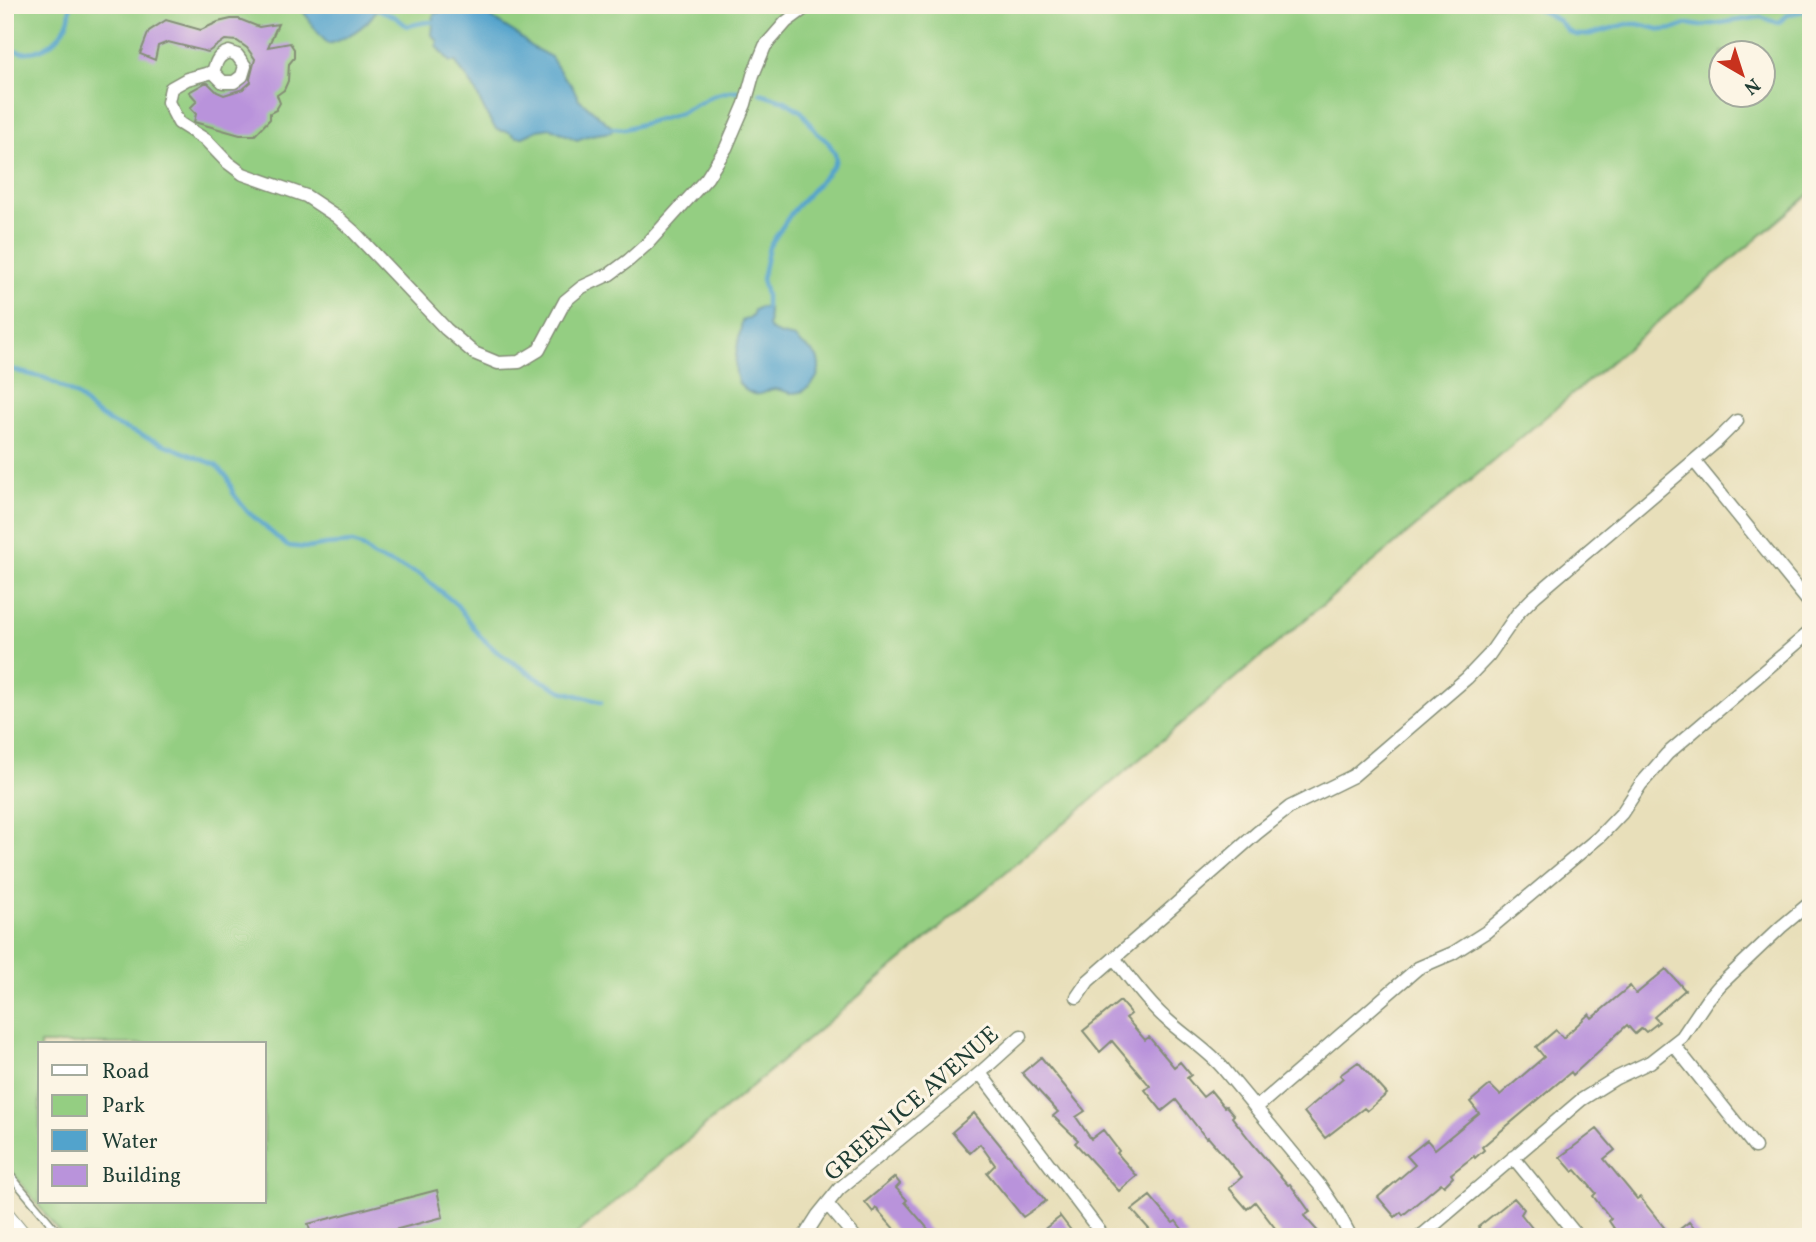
<svg xmlns="http://www.w3.org/2000/svg" width="1816" height="1242" viewBox="0 0 1816 1242" font-family="Vollkorn,serif">
<rect width="100%" height="100%" fill="#fcf5e5"/>
<filter id="ink" filterUnits="userSpaceOnUse"><feTurbulence type="fractalNoise" baseFrequency=".0143" numOctaves="2"/><feDisplacementMap in="SourceGraphic" scale="14" xChannelSelector="R" yChannelSelector="G"/><feConvolveMatrix kernelMatrix="1 2 1 2 8 2 1 2 1" color-interpolation-filters="sRGB"/></filter>
<filter id="wash" filterUnits="userSpaceOnUse"><feTurbulence type="fractalNoise" baseFrequency=".00686" numOctaves="4" result="noise"/><feDisplacementMap in="SourceGraphic" scale="28" xChannelSelector="R" yChannelSelector="G"/><feGaussianBlur stdDeviation="1.57" result="paint"/><feColorMatrix in="noise" values="0 0 0 0 0 0 0 0 0 0 0 0 0 0 0 0 0 1.4 0 .05"/><feComposite in="paint" operator="in"/></filter>
<g filter="url(#wash)">
<rect width="100%" height="100%" fill="#e8dfba"/>
<path fill="#94ce82" stroke="#5a865b" stroke-width="2" fill-rule="evenodd" d="M5,5h1806v188l-1238,1044h-510l-58,-74zM1722,52h42v42h-42zM40,1044h224v158h-224z"/>
<path fill="#52a3cc" stroke="#387080" stroke-width="2" d="M297,5h82c-9,20 -30,32 -50,39 -15,-11 -19,-28 -32,-39z
M454,5h14l6,2 43,27 13,12 21,11 10,16 11,13 7,13 34,29 -2,4 -21,3 -13,5 -26,-12 -13,2 -15,7h-7l-7,-5 -12,-2c-12,-13 -16,-30 -25,-45 -5,-9 -12,-14 -16,-23h-6l-13,-16 1,-5 -6,-6 2,-21 6,-2 4,-4z
M760,307l8,1c-1,5 2,11 0,18 5,9 18,10 27,12 6,9 20,11 23,22 5,17 -10,34 -27,33 -5,-1 -10,-3 -16,-4 -7,0 -9,4 -15,5 -9,2 -19,-6 -22,-13 -7,-16 2,-44 4,-60l10,-4 2,-7z"/>
<g fill="none" stroke-linecap="round" stroke-linejoin="round">
<path stroke="#52a3cc" stroke-width="4.5" d="M1529,5l29,15 10,11 8,4h11l40,-11h11l24,6 13,-1 13,-5 12,2 61,-9 17,6 11,-9 17,-3 5,-2
M377,9l17,7 13,10c10,-1 16,-5 25,-4
M5,46c8,4 14,7 23,6 23,-1 44,-24 42,-47
M760,93l25,8 17,11 15,21 11,9 7,12 1,6 -3,6 -12,14 -29,32 -23,35 -7,32 4,16v12
M613,128l11,1 54,-15 36,-19 16,-4h13
M5,366l15,6 25,6 26,14 9,6 12,13 19,12 105,42 12,13 5,15 13,17 41,36 21,2 18,-3 27,-2 8,3 13,11 47,18 36,30 23,31 16,15 41,27 25,13 39,11"/>
</g>
<g id="blocks">
<path fill="#b993db" d="M231,19h8l20,8 19,-3 -10,23 22,-4 4,6v9l-5,6 -1,17 -4,9 -7,5 3,8 -4,7 -6,3v6l-15,16h-15l-46,-13 2,-8 -6,-6 7,-7 -8,-9 16,-9h3l9,9 7,3 19,-6 8,-7 -1,-3 5,-20 -8,-11 -10,-7 -12,-1 -17,12 -40,-10 -10,4 -3,14 -15,-6 9,-23 17,-11 35,10 17,-8z
M1666,969l19,21 -31,27 5,5 -13,10 -4,-4 -7,6 -8,-9 -54,50 -2,-3 -89,75 2,3 -9,8 -1,-2 -23,18 2,3 -9,9 -3,-3 -38,32 -2,-3 -6,5 -17,-20 37,-32 -8,-9 20,-16 8,9 44,-36 -9,-11 20,-17 10,10 44,-38 -8,-10 20,-17 7,8 26,-24 3,4 38,-32 6,8z
M1120,1001l11,13 -5,4 19,22 4,-3 25,30 6,-5 11,13 -4,3 16,19 8,-6 13,16 2,-1 8,9 -2,2 21,27 35,41 2,-1 20,28 -6,4 19,21h-41l-27,-35 -8,7 -18,-21 13,-11 -34,-40 -2,1 -30,-38 -14,11 -17,-21 5,-4 -38,-45 -12,11 -17,-21z
M1041,1057l44,54 -9,6 15,22 12,-9 16,21 -2,2 20,23 -18,15 -44,-48 3,-3 -25,-24 5,-4 -36,-39z
M1358,1062l29,32 -20,17 -3,-3 -39,30 -21,-26 39,-34 -3,-3z
M974,1113l72,88 -23,16 -36,-44 8,-8 -15,-21 -10,9 -18,-21z
M1597,1129l18,21 -11,9 33,40 3,-2 31,39 18,-14 12,15h-73l-6,-6 -4,3 -9,-13 2,-2 -18,-23 3,-3 -20,-23 -3,2 -13,-15z
M895,1177l5,7 -4,4 11,12 -2,2 30,35h-34l-25,-29 -3,4 -8,-10z
M437,1190l6,27 -75,20h-56l-4,-13z
M1150,1196l23,27 3,-2 12,16h-32l-24,-27z
M1514,1198l10,11 -3,5 18,23h-52l-9,-10z
M1060,1216l16,21h-42l26,-20z"/>
</g>
</g>
<g filter="url(#ink)">
<use href="#blocks" fill-opacity="0" stroke="#848e77" stroke-width="2"/>
<g fill="none" stroke-linecap="round" stroke-linejoin="round">
<defs>
<path id="lane" d="M5,1169l57,68"/>
<path id="street" d="M229,52l8,3 8,11 -3,10 -8,6h-11l-10,-10c3,-10 5,-17 16,-20z
M213,72l-26,7 -16,9 -3,14 11,21 27,17 21,22 16,12 63,22 30,20 17,15 93,98 28,24 24,10 21,-1 20,-12 26,-49 17,-14 28,-13 19,-14 19,-17 59,-65 19,-30 19,-44 8,-29 12,-29 21,-24 23,-17
M1694,461l117,144
M1114,958c16,20 31,42 50,59 19,18 41,31 58,50l99,120 16,24 14,26
M1077,997l11,-16 169,-148 33,-26 63,-31 114,-98 22,-23 29,-42 17,-17 181,-154 21,-21
M1674,1045l81,102
M980,1073l124,164
M1256,1108l162,-140 35,-15 33,-21 113,-95 23,-24 19,-29 26,-30 144,-123
M1513,1157l65,80
M827,1204l28,33
M804,1237l14,-22 21,-26 141,-116 41,-37
M1420,1237l161,-137 35,-22 34,-16 32,-25 25,-37 13,-15 61,-58 30,-25"/>
<path id="secondary" d="M5,1215l18,22"/>
</defs>
<use href="#lane" stroke="#848e77" stroke-width="9"/>
<use href="#street" stroke="#848e77" stroke-width="15"/>
<use href="#secondary" stroke="#848e77" stroke-width="20"/>
<use href="#lane" stroke="#fff" stroke-width="6"/>
<use href="#street" stroke="#fff" stroke-width="12"/>
<use href="#secondary" stroke="#fff" stroke-width="18"/>
</g>
</g>
<g text-anchor="middle" stroke-width="6" stroke-linejoin="round" paint-order="stroke">
<g font-size="24" fill="#1f3d34" stroke="#fcf5e5">
<text transform="translate(911 1103) rotate(-41)" y="8">GREEN ICE AVENUE</text>
</g>
</g>
<rect width="1816" height="1242" fill="none" stroke="#fcf5e5" stroke-width="28"/>
<rect x="38" y="1042" width="228" height="161" fill="#fcf5e5" stroke="#a4ab9e" stroke-width="2"/>
<rect x="52" y="1065" width="35" height="10" fill="#ffffff" stroke="#a4ab9e" stroke-width="2"/>
<text x="102" y="1078" font-size="21" fill="#1f3d34">Road</text>
<rect x="52" y="1095" width="35" height="21" fill="#94ce82" stroke="#a4ab9e" stroke-width="2"/>
<text x="102" y="1112" font-size="21" fill="#1f3d34">Park</text>
<rect x="52" y="1130" width="35" height="21" fill="#52a3cc" stroke="#a4ab9e" stroke-width="2"/>
<text x="102" y="1148" font-size="21" fill="#1f3d34">Water</text>
<rect x="52" y="1165" width="35" height="21" fill="#b993db" stroke="#a4ab9e" stroke-width="2"/>
<text x="102" y="1182" font-size="21" fill="#1f3d34">Building</text>
<g transform="translate(1742 74) rotate(141)"><circle r="33" fill="#fcf5e5" stroke="#a4ab9e" stroke-width="2"/>
<path d="M0-5L12 26L0 18L-12 26Z" fill="#c8321e"/>
<text y="-10" font-size="19" font-weight="bold" text-anchor="middle" fill="#1f3d34">N</text>
</g>
</svg>
